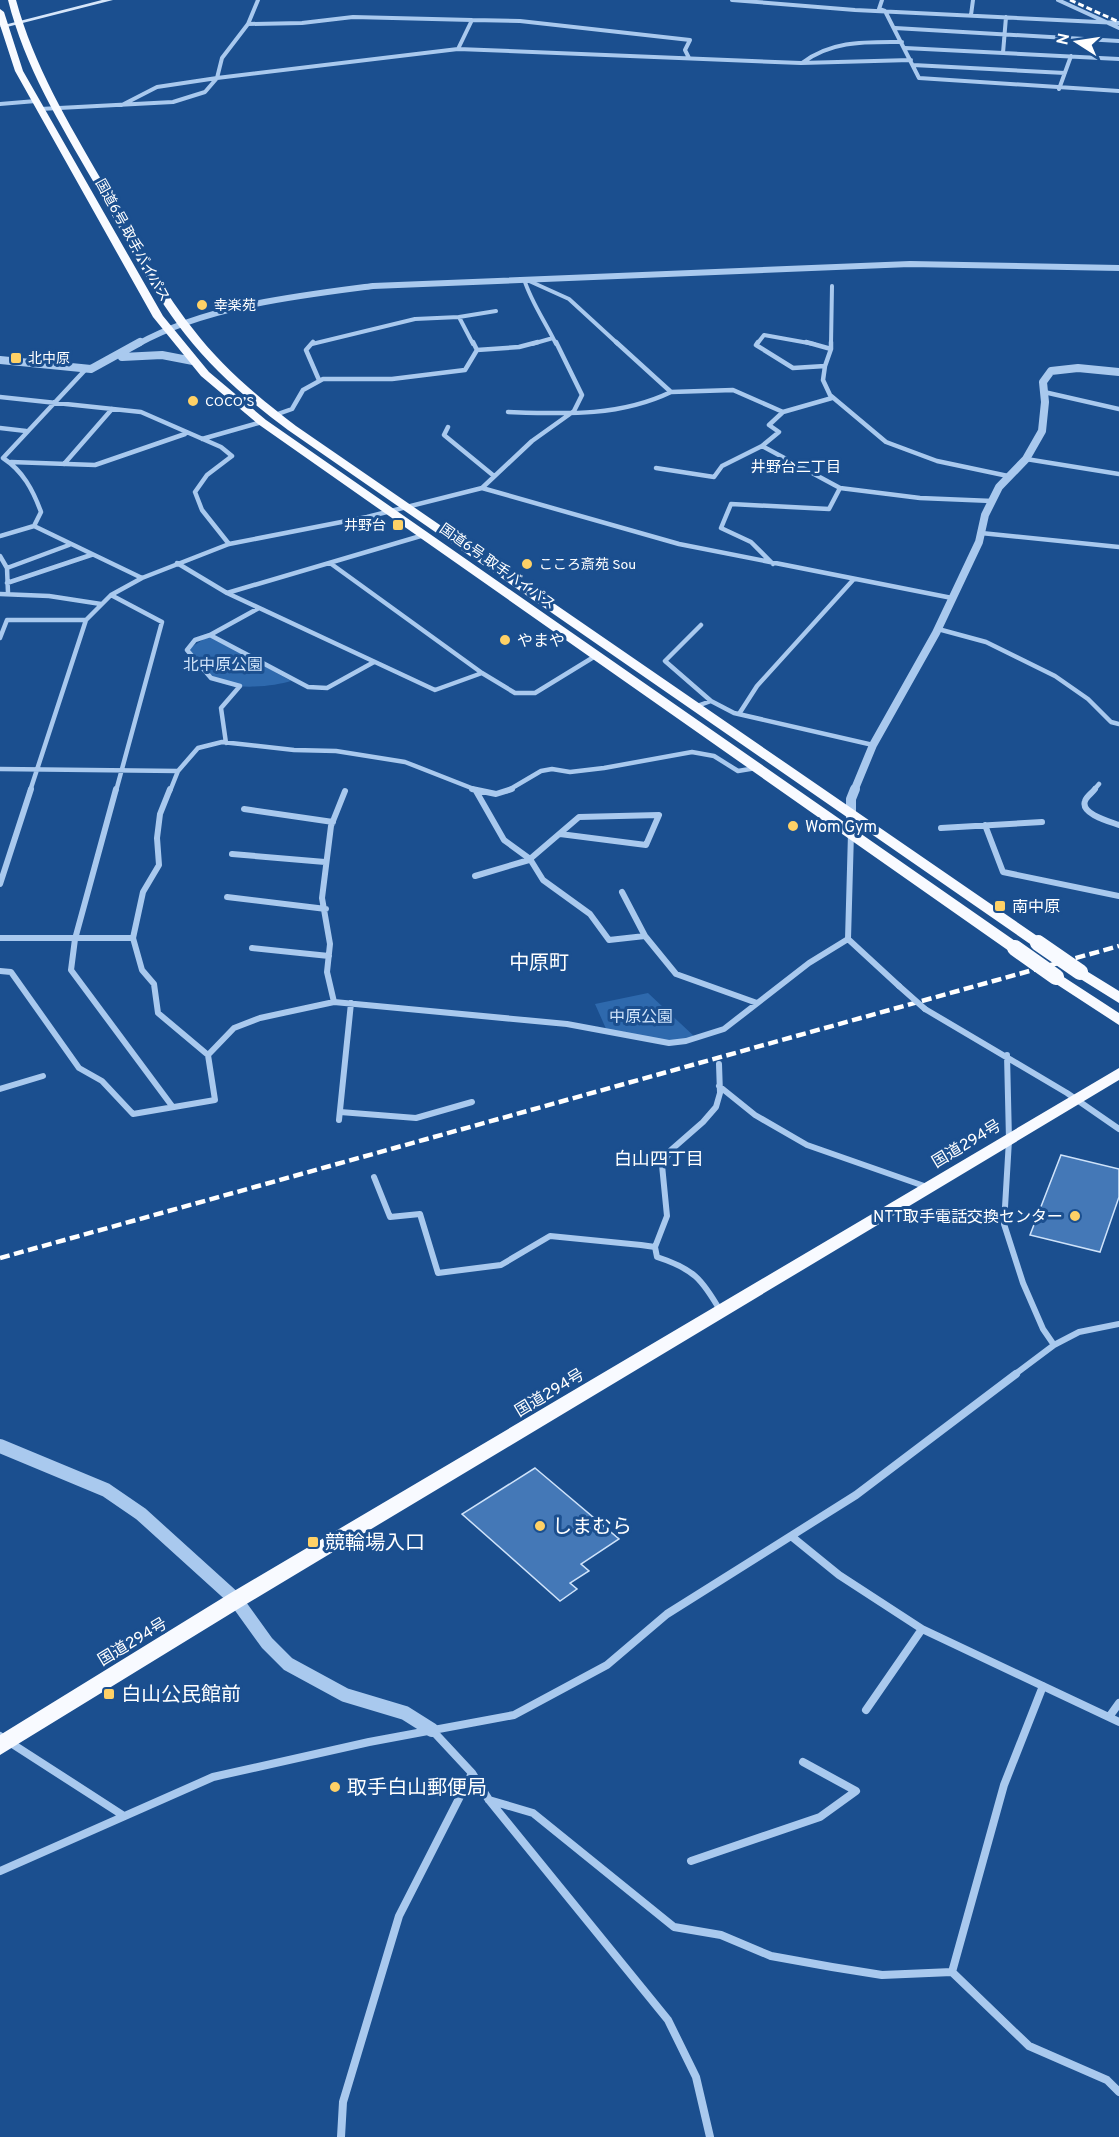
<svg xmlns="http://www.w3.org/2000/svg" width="1119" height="2137" viewBox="0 0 1119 2137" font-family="Overpass,'Noto Sans JP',sans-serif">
<rect width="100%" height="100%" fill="#1b4f8f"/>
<path fill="#2e69ad" d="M210,635l81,46c-19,6 -63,10 -79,-3 -9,-7 -17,-19 -25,-28z
M648,993l48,45 -27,5 -62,-12 -12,-27z"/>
<path fill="#4478b7" stroke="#cfe3fa" stroke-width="1.5" d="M1061,1155l58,14v28l-19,55 -70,-17z
M535,1468l84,71 -38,25 8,7 -19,12 7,6 -17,12 -98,-87z"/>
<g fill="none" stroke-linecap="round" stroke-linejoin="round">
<path stroke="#a9c9ee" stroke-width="4" d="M258,0l-10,24 -26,34 -5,20 241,-29 343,14 110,-3
M732,0l123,10 264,13
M882,0l-3,9 6,2 34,67 200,13
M1058,0l61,28
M971,15l2,-15
M472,20l48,1 170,19 -5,10 4,8
M248,24l54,-1 51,-6 119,3 -14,29
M895,28l224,13
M905,48l214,11
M1003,53l3,-36
M802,63c30,-23 64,-21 100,-21
M913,65l152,8
M1059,89l12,-33
M0,104l36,-3
M122,105l35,-18 60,-9
M40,109l133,-7 32,-10 12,-14
M524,279c7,23 21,42 32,65
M527,280l42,19 49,45
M459,317l37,-6
M312,344l103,-25 44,-2 14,27
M532,344l21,-6
M757,344l7,-9 50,9
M831,344l1,-58"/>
<path stroke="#a9c9ee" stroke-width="4.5" d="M313,342l-7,8 13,30
M473,342l4,8
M616,342l55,50 62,-2 50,22 -14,13 10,7 -17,14 78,42 -11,21 -98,-5 -10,24 30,14 22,22
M758,342l-2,3 37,23 32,-2
M806,342l25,7 -6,17
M831,349v-7
M825,366l-2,14 7,15 56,47 51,19 71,15
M86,369l-83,89c20,13 30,32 38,54l-7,14 108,52
M1044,392l75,17
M0,397l141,15 80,35 11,9 -25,19 -12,17 7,18 27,34
M508,412c56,2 111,5 163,-20
M783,412l49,-14
M275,415l17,-6 11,-19 20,-11h69l73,-9 12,-20 42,-3 19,-5
M448,427l-4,8 50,41
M0,428l26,3
M202,439l60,-17
M1026,459l93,15
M11,462l84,3 90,-31
M64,464l48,-55
M656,468l58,9 8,-11 40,-20
M482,488l197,56 273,54
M840,488l80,10 72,3
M981,533l138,14
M0,536l34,-10
M0,556l7,12 1,25
M177,563l50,30 208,97 47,-17 -152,-110
M7,568l62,-23
M7,583l84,-28
M227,593l197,-58
M0,594l49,2 52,8
M111,595l51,27 -46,169
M259,608l-49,27 98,52 19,1 47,-26
M701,625l-36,36 46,40
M938,629l48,13 69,34 33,23 23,23 8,2
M210,635l-15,5 -8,10 24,28 29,8 -19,22 5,35
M0,638l7,-18h79
M482,673l33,20h20l62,-38
M697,706l14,-5 23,12 139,32
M739,714l18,-28 96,-106
M0,769l178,2 20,-23 24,-6 72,8 42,1 69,11 74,29
M30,791l56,-171 25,-25 31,-17 87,-34 138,-27 115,-29 50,-47 42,-30 8,-16 -26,-53
M170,791l8,-20
M507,791l34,-20 11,-2 18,3 34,-4 88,-16 22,4 24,15 18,-3
M1093,791l6,-7"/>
<path stroke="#a9c9ee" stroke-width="6" d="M116,789l-41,150 -4,31 101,136
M472,789l24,5 16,-5
M1095,789c-3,4 -9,8 -10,12 -5,13 26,21 34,24
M476,791l28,49 26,19
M244,809l89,13
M985,825l18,47 116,24
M941,828l101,-6
M851,833l-3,106 51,47
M560,834l86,11 13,-30 -80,2 -49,42 13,21 47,34 19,26 36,-4
M232,854l93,8
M475,876l54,-16
M0,884l31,-95
M622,892l23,44 31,38 81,29
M227,897l99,12
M0,938h133l9,32 12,14 4,29 50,42
M133,938l10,-46 16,-27 -2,-27 3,-24 10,-25
M252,948l77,8
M0,971l11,1 68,96 23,13 31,33 82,-14 -7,-45 26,-27 26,-10 74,-16 233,22 102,19 17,-2 38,-12 85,-66 39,-24
M334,1002l-7,-30 3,-28 -8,-46 9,-72 14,-35
M925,1009l142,84 52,36
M1007,1055l2,85 -5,84 19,59 20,46 11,16
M719,1086l36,29 52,30 120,42
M0,1089l43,-13
M340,1112l76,6 56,-16
M339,1120l12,-117
M374,1177l16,40 30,-3 18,59 63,-8 49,-29 91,9 14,2 2,10c37,12 45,22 64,55
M655,1247l12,-31 -5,-51 9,-15 32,-28 13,-15 4,-14 -1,-29
M1014,1375l40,-30 25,-13 40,-8"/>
<path stroke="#a9c9ee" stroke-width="8" d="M791,1536l48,39 83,54 197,93
M866,1710l56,-81
M1109,1717l10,-14
M432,1730l40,43 17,27 179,220 28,57 14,60
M0,1736l124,80
M489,1800l44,13 141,114 47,8 50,21 61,11 50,8 70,-3 77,74 78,34 12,12
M691,1861l129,-44 36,-26 -53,-29
M0,1871l213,-94 156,-35 145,-27 93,-50 60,-51 189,-119 160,-121
M952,1972l52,-187 39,-99
M341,2137l2,-35 56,-186 73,-143"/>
<path stroke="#a9c9ee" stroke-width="6" d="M138,344c68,-38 158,-48 235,-58l537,-22 209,4"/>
<path stroke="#a9c9ee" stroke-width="8" d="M122,357l40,-2 31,6
M0,360l91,9 49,-27
M854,791l19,-46 63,-112 43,-91 6,-27 14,-28 27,-28 16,-28 3,-29 -2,-20 8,-11 27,-3 41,4"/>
<path stroke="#a9c9ee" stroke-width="10" d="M851,832v-33l4,-10"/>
<path stroke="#a9c9ee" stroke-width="14" d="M0,1446l106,44 35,24 95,86 31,43 21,21 57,31 60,18 27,17"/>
<path fill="#d6e6fa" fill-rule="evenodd" d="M102,0h11l-110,28 -3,-2z"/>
<path fill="#f8faff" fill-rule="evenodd" d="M8,0h8c18,66 52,122 86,181 30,50 55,103 91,148 29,38 65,68 103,97l747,514 3,3 -3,3h-10l-745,-516c-38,-28 -74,-59 -103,-96 -37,-47 -62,-101 -92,-153 -34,-59 -68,-114 -85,-181z
M0,9l4,3 19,59 140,245 46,56 57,48 755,525 2,3 -2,3h-12l-751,-527 -57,-48 -48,-59 -138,-246 -15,-46z
M1080,967l39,24v12l-45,-28 -2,-3 2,-3z
M1056,972l63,41v12l-69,-45 -2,-3 2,-3z
M1119,1068v12l-876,526 -243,149v-20l229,-141z"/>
<path stroke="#fff" stroke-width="3" stroke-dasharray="6 3" stroke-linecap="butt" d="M1070,0l49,22"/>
<path stroke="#fff" stroke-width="4.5" stroke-dasharray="10 4.5" stroke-linecap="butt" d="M0,1258l1119,-312"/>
<path stroke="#a9c9ee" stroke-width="6" d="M899,986l26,23"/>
<path stroke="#f8faff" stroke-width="16" d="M1038,943l42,29
M1015,948l41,29"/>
</g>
<g fill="#ffd166" stroke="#1b4f8f" stroke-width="2">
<circle cx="202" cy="305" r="6"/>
<rect x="10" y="352" width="12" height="12" rx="3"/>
<circle cx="193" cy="401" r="6"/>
<rect x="392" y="519" width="12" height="12" rx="3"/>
<circle cx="527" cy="564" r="6"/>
<circle cx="505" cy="640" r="6"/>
<circle cx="793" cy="826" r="6"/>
<rect x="994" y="900" width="12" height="12" rx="3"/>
<circle cx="1075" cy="1216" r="6"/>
<circle cx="540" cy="1526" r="6"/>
<rect x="307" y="1536" width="12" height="12" rx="3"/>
<rect x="103" y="1688" width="12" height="12" rx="3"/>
<circle cx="335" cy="1787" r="6"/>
</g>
<g text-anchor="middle" stroke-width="6" stroke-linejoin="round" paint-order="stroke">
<g font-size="14" fill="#fff" stroke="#1b4f8f">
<text transform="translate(133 240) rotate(61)" y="5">国道6号 取手バイパス</text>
<text transform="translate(498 566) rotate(35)" y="5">国道6号 取手バイパス</text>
</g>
<g font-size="14" fill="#fff" stroke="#1b4f8f" text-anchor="start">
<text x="214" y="310">幸楽苑</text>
<text x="28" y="363">北中原</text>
<text x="205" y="406">COCO’S</text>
<text x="386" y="530" text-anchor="end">井野台</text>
<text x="539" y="569">こころ斎苑 Sou</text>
</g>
<g font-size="15" fill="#fff" stroke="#1b4f8f">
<text x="796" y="472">井野台二丁目</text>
</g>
<g font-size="16" fill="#fff" stroke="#1b4f8f" text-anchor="start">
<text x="517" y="646">やまや</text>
<text x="805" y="832">Wom Gym</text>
<text x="1012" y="912">南中原</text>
<text x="1063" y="1222" text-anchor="end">NTT取手電話交換センター</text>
</g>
<g font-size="16" fill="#cfe3fa" stroke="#1b4f8f">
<text x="223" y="670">北中原公園</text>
<text x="641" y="1022">中原公園</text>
</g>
<g font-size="16" fill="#fff" stroke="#1b4f8f">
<text transform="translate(966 1143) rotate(-31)" y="6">国道294号</text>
<text transform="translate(549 1392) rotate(-31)" y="6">国道294号</text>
<text transform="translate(132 1641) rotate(-31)" y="6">国道294号</text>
</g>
<g font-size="18" fill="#fff" stroke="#1b4f8f">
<text x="659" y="1165">白山四丁目</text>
</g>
<g font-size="20" fill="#fff" stroke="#1b4f8f">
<text x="539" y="969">中原町</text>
</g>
<g font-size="20" fill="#fff" stroke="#1b4f8f" text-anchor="start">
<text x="552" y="1533">しまむら</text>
<text x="325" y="1549">競輪場入口</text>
<text x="121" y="1701">白山公民館前</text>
<text x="347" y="1794">取手白山郵便局</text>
</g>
</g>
<g transform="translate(1077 42) rotate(282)" stroke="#1b4f8f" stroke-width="4.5" paint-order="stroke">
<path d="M0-4.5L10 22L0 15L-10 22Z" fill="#ffffff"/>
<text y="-9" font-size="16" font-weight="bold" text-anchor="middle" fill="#ffffff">N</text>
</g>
</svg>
